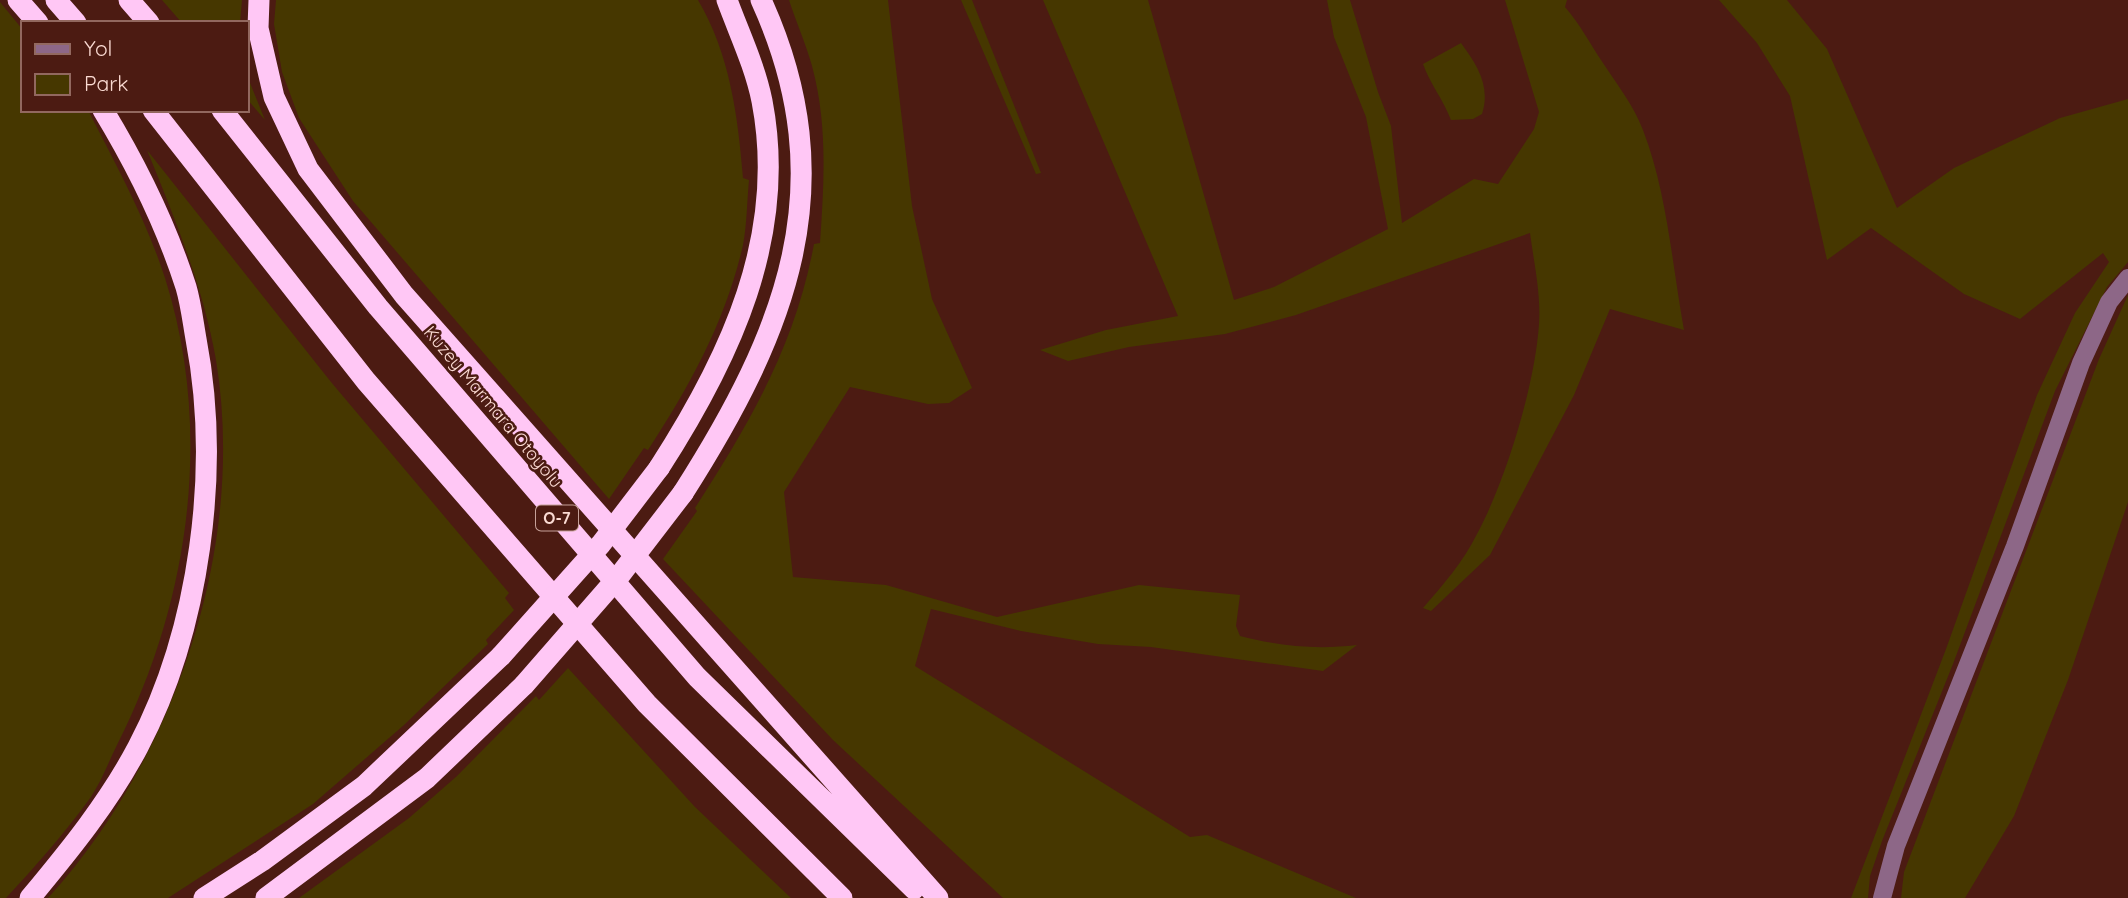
<svg xmlns="http://www.w3.org/2000/svg" width="2128" height="898" viewBox="0 0 2128 898" font-family="Quicksand,sans-serif">
<rect width="100%" height="100%" fill="#4c1b12"/>
<path fill="#463700" d="M162,0h80l-2,23h-58z
M276,0h422c32,54 40,117 45,178l6,2c-2,21 -2,44 -6,65 -17,75 -53,141 -95,205l-4,-2 -35,51 -256,-298 -54,-83 -17,-46 -8,-48z
M789,0h99l24,206 20,93 40,89 -23,15 -21,1 -78,-17 -66,105 9,85 93,8 111,32 142,-32 101,10 -4,31 4,10c39,10 76,14 117,9l-34,26 -172,-24 -53,-3 -77,-13 -90,-22 -16,57 275,171 17,-2 149,63h-353l-170,-158 -170,-181 34,-48 -2,-3c55,-86 100,-162 119,-264l6,-1c4,-60 8,-118 -8,-177 -6,-22 -16,-44 -23,-66z
M961,0h11l69,173 -5,1z
M1043,0h105l86,300 40,-13 114,-58 -22,-112 -32,-80 -7,-37h23l28,92 13,34 11,97 72,-44 24,5 36,-55 5,-17 -34,-112h62l-2,7c15,17 24,35 36,53 15,23 32,44 42,70 24,62 29,134 41,200l-74,-21 -36,86 -84,160 -59,56 -8,-3c20,-23 40,-46 54,-74 29,-54 58,-149 62,-210 2,-31 -5,-60 -9,-91l-234,82 -71,19 -96,13 -61,14 -28,-11 66,-20 72,-14z
M1719,0h68l40,49 70,159 57,-40 106,-50 68,-19v163l-21,25 -52,104 -102,273 -71,177 -12,35 -2,22h-17l95,-249 91,-254 38,-82 34,-51 -6,-9 -83,66 -56,-25 -93,-66 -44,32 -37,-164 -33,-53z
M0,2l23,28v80h65c28,55 58,109 77,168 49,154 24,325 -48,467 -9,18 -17,40 -29,56 -25,34 -54,67 -82,97h-6z
M1461,43c16,22 30,43 21,71l-9,5 -22,1c-8,-21 -21,-36 -28,-56z
M247,71l1,7 17,42 -18,-21z
M147,150l184,232 178,211 -4,5 9,12 -28,30 2,4 -84,81 -91,79 -145,94h-120c126,-138 199,-351 168,-538 -13,-74 -41,-141 -69,-210z
M2128,295v207l-60,178 -54,136 -49,82h-64l3,-26 195,-513z
M568,668l127,139 96,91h-492l110,-80 48,-42 79,-80 3,4z"/>
<g fill="none" stroke-linecap="round" stroke-linejoin="round">
<path stroke="#8d6787" stroke-width="18" d="M1882,898l14,-52 119,-300 66,-183 28,-61 19,-24"/>
<path stroke="#ffc7f5" stroke-width="21" d="M18,0l20,23
M56,0l20,23
M129,0l20,23
M259,0l-1,28 16,69 34,72 96,126 534,603
M153,110l213,271 281,323 195,194
M222,110l156,197 319,370 217,212
M659,468c71,-110 129,-232 103,-367 -7,-35 -23,-68 -35,-101
M683,493c102,-160 163,-307 78,-493
M30,898c40,-48 79,-96 108,-151 62,-118 83,-278 58,-408 -3,-17 -5,-35 -10,-52 -20,-62 -49,-121 -83,-177
M204,898l58,-37 102,-75 137,-130
M266,898l161,-120 97,-93"/>
<path stroke="#ffc7f5" stroke-width="21" d="M501,656l100,-112 58,-76
M524,685l96,-110 63,-82"/>
</g>
<g text-anchor="middle" stroke-width="5" stroke-linejoin="round" paint-order="stroke">
<rect fill="#4c1b12" stroke="#c6a199" stroke-width="2" x="536" y="505.5" width="42" height="25" rx="5"/>
<g font-size="16" font-weight="bold" fill="#fbdbd3">
<text x="557" y="524">O-7</text>
</g>
<g font-size="18" fill="#fbdbd3" stroke="#4c1b12">
<text transform="translate(493 407) rotate(50)" y="6">Kuzey Marmara Otoyolu</text>
</g>
</g>
<rect x="21" y="21" width="228" height="91" fill="#4c1b12" stroke="#92685f" stroke-width="2"/>
<rect x="35" y="44" width="35" height="10" fill="#8d6787" stroke="#92685f" stroke-width="2"/>
<text x="84" y="56" font-size="21" fill="#fbdbd3">Yol</text>
<rect x="35" y="74" width="35" height="21" fill="#463700" stroke="#92685f" stroke-width="2"/>
<text x="84" y="91" font-size="21" fill="#fbdbd3">Park</text>
</svg>
